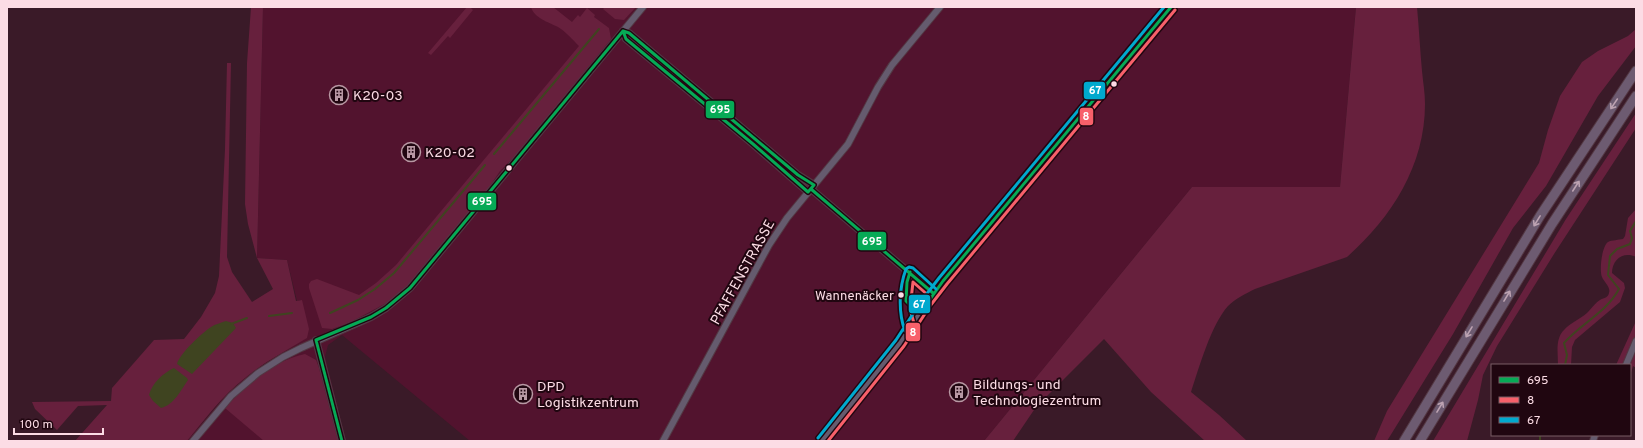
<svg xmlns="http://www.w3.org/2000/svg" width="1643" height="448" viewBox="0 0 1643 448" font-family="Overpass,sans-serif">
<rect width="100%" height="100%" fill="#3a1a28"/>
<path fill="#52132e" d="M263,7h1093l-16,180h-148l-208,254h-514l-128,-106 -14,10 -3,12 21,84h-159l39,-46 19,-17 21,-15 40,-25 -5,-38 -4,1 -10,-41 -30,-2z"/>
<path fill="#67203d" d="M251,7h12l-6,251 30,2 9,41 6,-1 7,29 -2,9c-21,13 -43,24 -62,40 -23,18 -40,41 -58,63h-112l32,-36 -29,1 -21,24 -22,-21 -3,-7 79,-1 1,-13 42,-48 30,-1 17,-22 14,-24 4,-17 6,-127 2,-86h4l-4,194 5,15 20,30 21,-13 -16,-31 -9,-34 -3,-20 2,-141z
M467,7h3l3,3 -23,28 -2,-2 -17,19 -3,-2z
M531,7h22l19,15 6,-7 2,2 7,-9 8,7 -1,2 15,11 2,11 -90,111 -21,21 -14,21 -78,93 -16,15 -43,23 -17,6 -10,-1 -13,-40v-4l2,-3 6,-2 42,16 17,-12 20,-18 183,-219c-6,-6 -14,-15 -21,-19 -10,-5 -24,-9 -27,-20z
M605,7h31l-12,13 -9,-1 -12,-10z
M1356,7h61c2,21 3,43 5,64 1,11 3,22 3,33 0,62 -34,114 -78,153l-92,32c-10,5 -19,9 -27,17 -17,19 -29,62 -37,86l28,23 28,26h-42l-54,-49 -47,-53 -68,68 -23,34h-29l208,-254h148z
M1636,29v17l-38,50 -52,90 -33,42 -60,106 -66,107h-13l13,-30 152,-248 9,-33 12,-34 22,-34 16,-11 30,-15z
M1636,113v15l-82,126 -57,92 -14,29 -5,25 -11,41h-34l133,-222z
M1636,209v48c-12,-6 -24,2 -24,16l12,10 1,5 -5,14 -45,38 -3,7 -1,18h-13c0,-12 -3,-26 6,-35 6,-7 16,-11 23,-17 4,-4 8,-10 13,-13 3,-2 8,-2 9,-7 2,-6 -5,-11 -7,-16 -3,-7 0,-31 6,-35 4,-2 11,-2 15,-3l2,-3 3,-18z
M1636,321v47l-3,-2 -3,10v-11h-14z
M305,354l11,6 3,8 19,73h-74l-39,-33c21,-24 48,-47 80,-54z"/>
<path fill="#3f4420" d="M226,321l7,2 3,5 -44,46 -15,-10c3,-11 25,-31 34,-37 4,-3 10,-4 15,-6z
M174,368l13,10 1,2c-7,10 -14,25 -27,28l-8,-7 -4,-6c3,-12 14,-22 25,-27z"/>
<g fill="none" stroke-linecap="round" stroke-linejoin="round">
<path stroke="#3f4420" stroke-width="2" d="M494,154l105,-125
M330,313l28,-13 17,-11 19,-16 91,-108
M269,316l23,-3
M231,324l16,-6
M1565,365l2,-10 -3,-12c16,-19 42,-30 55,-54l-11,-14 2,-19 7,-7 13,-5 2,-6 -2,-7 6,-10
M1540,435v6"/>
<defs>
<path id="minor" d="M623,31l3,8 127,105 55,48
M623,31l6,2 169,142 16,10
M811,189l122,104
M316,340l26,101
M1626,365l10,-24
M193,441l38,-45 27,-23 25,-16 18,-9 70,-31 15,-9 24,-20 233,-281
M663,441l106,-196 18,-27 61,-74 30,-57 14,-22 48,-58
M822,441l78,-98 26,-40 17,-22 228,-274
M1593,441l2,-6"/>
<path id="highway" d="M1404,441l136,-225 96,-145
M1420,441l132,-217 84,-128"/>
</defs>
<use href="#minor" stroke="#533843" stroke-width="8"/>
<use href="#highway" stroke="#533843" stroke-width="11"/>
<use href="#minor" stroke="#655b6e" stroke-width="6"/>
<use href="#highway" stroke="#6d5b71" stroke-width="9"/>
<defs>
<path id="bus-1" d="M623,31l6,2 169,142 16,10 -6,7 -55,-48 -127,-105z
M811,189l122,104
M910,272l-3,10 -1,19 8,8 7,3
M921,312l22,-31 228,-274
M316,340l55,-23 15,-9 24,-20 213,-257
M316,340l26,101"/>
<path id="bus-2" d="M915,327l-5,-18 3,-27 17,15
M828,441l76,-95 26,-40 17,-22 228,-274"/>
<path id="bus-3" d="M905,331c-7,-19 -6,-43 1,-62l3,-2 4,1 23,21
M818,438l78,-98 26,-40 17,-22 225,-271"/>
</defs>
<use href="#bus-1" stroke="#200610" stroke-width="6"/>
<use href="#bus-2" stroke="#200610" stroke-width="6"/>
<use href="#bus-3" stroke="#200610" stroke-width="6"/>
<use href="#bus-1" stroke="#06aa56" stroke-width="3"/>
<use href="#bus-2" stroke="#f8606a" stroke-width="3"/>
<use href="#bus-3" stroke="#00a9ce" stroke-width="3"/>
</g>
<defs><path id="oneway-shaft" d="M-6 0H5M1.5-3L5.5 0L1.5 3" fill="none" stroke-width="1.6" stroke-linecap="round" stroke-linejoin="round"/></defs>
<g stroke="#bca2b1">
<use href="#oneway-shaft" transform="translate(1614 104) rotate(124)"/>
<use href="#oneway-shaft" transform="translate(1576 186) rotate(-57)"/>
<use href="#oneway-shaft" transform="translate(1537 221) rotate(122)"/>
<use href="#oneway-shaft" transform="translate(1507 296) rotate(-59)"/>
<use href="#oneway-shaft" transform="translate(1469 332) rotate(121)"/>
<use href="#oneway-shaft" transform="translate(1440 407) rotate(-59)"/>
</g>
<defs>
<symbol id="building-ring" viewBox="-11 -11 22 22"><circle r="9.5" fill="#200610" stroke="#b898a3" stroke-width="1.5"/><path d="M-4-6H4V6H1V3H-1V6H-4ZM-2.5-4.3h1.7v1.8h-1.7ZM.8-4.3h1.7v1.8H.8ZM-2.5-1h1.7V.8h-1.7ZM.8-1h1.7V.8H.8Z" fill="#b898a3"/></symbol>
</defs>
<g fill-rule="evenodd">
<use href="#building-ring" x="328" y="84" width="22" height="22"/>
<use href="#building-ring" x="400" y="141" width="22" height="22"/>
<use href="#building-ring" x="948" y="381" width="22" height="22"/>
<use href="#building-ring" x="512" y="383" width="22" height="22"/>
</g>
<g fill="#fcdce5" stroke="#200610" stroke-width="1.5">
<circle cx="1114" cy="84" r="3.5"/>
<circle cx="509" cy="168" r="3.5"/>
<circle cx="901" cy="295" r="3.5"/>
</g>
<g text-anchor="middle" stroke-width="4" stroke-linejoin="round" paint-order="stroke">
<g font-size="13" fill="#fcdce5" stroke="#200610" text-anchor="end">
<text x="894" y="300">Wannenäcker</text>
</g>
<g font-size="14" fill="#fcdce5" stroke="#200610" text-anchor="start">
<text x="353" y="100">K20-03</text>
<text x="425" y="157">K20-02</text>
<text x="973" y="389">Bildungs- und<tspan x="973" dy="16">Technologiezentrum</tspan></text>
<text x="537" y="391">DPD<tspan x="537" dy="16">Logistikzentrum</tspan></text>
</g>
<g font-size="14" fill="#fcdce5" stroke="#200610">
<text transform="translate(742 272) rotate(-61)" y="5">PFAFFENSTRASSE</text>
</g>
</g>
<g stroke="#200610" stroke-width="1.5">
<rect x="1083" y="81" width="23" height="19" rx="4" fill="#00a9ce"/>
<rect x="705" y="100" width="30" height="19" rx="4" fill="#06aa56"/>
<rect x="1079" y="107" width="15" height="19" rx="4" fill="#f8606a"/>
<rect x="467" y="192" width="30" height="19" rx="4" fill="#06aa56"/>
<rect x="857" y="231" width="30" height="20" rx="4" fill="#06aa56"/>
<rect x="908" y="294" width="23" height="20" rx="4" fill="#00a9ce"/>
<rect x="905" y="322" width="16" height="20" rx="4" fill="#f8606a"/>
</g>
<g font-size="11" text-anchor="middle" font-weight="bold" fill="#fff">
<text x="1095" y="94">67</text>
<text x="720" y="113">695</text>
<text x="1086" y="120">8</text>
<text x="482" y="205">695</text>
<text x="872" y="245">695</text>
<text x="919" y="308">67</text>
<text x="913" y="336">8</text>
</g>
<rect width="1643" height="448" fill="none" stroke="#fcdce5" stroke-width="16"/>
<rect x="1491" y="364" width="140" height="72" fill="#200610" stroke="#785c65"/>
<rect x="1499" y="377" width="20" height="6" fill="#06aa56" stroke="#785c65"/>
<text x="1527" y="384" font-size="12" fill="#fcdce5">695</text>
<rect x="1499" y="397" width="20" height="6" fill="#f8606a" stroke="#785c65"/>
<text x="1527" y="404" font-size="12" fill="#fcdce5">8</text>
<rect x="1499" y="417" width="20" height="6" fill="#00a9ce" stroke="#785c65"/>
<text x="1527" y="424" font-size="12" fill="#fcdce5">67</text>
<path d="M14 428v6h89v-6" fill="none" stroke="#fcdce5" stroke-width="2"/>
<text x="20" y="428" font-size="12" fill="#fcdce5" stroke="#200610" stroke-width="3" paint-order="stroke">100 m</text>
</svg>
